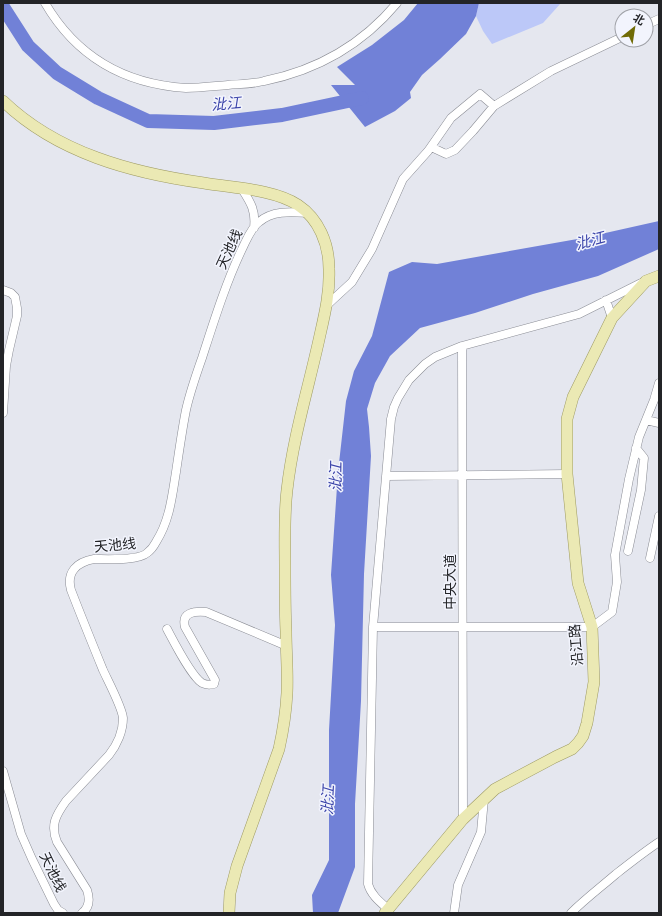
<svg xmlns="http://www.w3.org/2000/svg" width="662" height="916" viewBox="0 0 662 916" font-family="'Nunito Sans','Noto Sans SC',sans-serif">
<rect width="100%" height="100%" fill="#e5e7ef"/>
<path fill="#bcc8f8" d="M479,3h82l-18,20 -51,21 -9,-13 -7,-15z"/>
<path fill="#7181d7" d="M418,3h61l-3,13 -10,18 -26,25 -18,16 -12,17 1,6 -16,13 -30,16 -34,-42h24l-18,-18 35,-22 32,-25z
M659,221v28l-61,27 -65,18 -58,19 -55,15 -30,28 -15,27 -8,26 2,18 2,29 -7,118 -3,127 -6,103v63l-17,46h-25l-1,-18 17,-35v-130l6,-105 -4,-50 7,-103 8,-71 8,-30 18,-35 17,-64 23,-10 25,2 146,-26z"/>
<g fill="none" stroke-linecap="round" stroke-linejoin="round">
<path stroke="#7181d7" stroke-width="14" d="M3,7l25,39 29,27 41,25 50,23 66,2 68,-8 80,-17"/>
<defs>
<path id="minor" d="M45,3c31,53 79,81 141,85 14,0 29,-2 42,-3 12,-1 25,-1 36,-4 54,-11 98,-36 133,-78
M646,25l13,-6
M431,147l15,7 9,-4 18,-19 21,-25
M242,189c9,14 14,22 12,39
M3,290l8,3 4,4 2,11v8l-8,34 -3,16 -3,47
M606,300l6,18
M326,306l26,-24 20,-33 31,-70 25,-28 23,-33 29,-24 14,12 57,-35 71,-34
M462,346l1,473
M646,420l13,3
M386,476l181,-2
M628,551l13,-61 3,-32 -8,-10
M650,558l9,-42
M373,627h219l20,-15 5,-30 -2,-27 14,-76 10,-42 15,-37 5,-17
M167,629c7,13 24,47 35,54 4,2 8,2 12,1l1,-4 -30,-53c-4,-15 10,-16 21,-15l81,34
M3,771l18,63 11,25 22,45 4,6 5,3
M388,909c-8,-7 -17,-14 -20,-25l5,-257 18,-208 3,-12 4,-9 11,-18 16,-16 10,-7 27,-11 117,-32 62,-31
M82,913c8,-6 8,-14 5,-23l-30,-48c-7,-17 -1,-27 9,-41l43,-46c8,-10 14,-24 14,-37 -1,-11 -15,-37 -20,-48 -11,-27 -22,-54 -32,-80 -5,-18 6,-28 23,-31 12,0 44,2 53,-6 4,-3 7,-7 9,-11 14,-22 16,-46 20,-70 3,-20 6,-42 10,-62 4,-18 10,-35 16,-52 12,-37 24,-76 41,-111 4,-8 8,-19 16,-25 14,-12 33,-10 49,-9
M454,913l4,-28 23,-53 3,-33
M571,913c14,-14 30,-26 45,-39 14,-11 28,-22 43,-32"/>
<path id="major" d="M3,101c54,52 129,72 201,82 28,5 70,6 94,22 21,14 31,39 31,64 1,23 -4,44 -9,66 -11,51 -27,102 -33,155 -3,25 -2,50 -2,75 0,22 0,44 1,66 0,21 2,41 1,62 -1,19 -4,38 -8,56l-42,117 -7,27 -1,20
M385,913l78,-94 32,-30 60,-32 17,-8 6,-6 5,-7 4,-13 7,-41 -2,-55 -14,-44 -11,-109v-55l6,-22 39,-79 34,-37 13,-5"/>
</defs>
<use href="#minor" stroke="#8a8c94" stroke-width="9"/>
<use href="#major" stroke="#9d9a62" stroke-width="12"/>
<use href="#minor" stroke="#fff" stroke-width="8"/>
<use href="#major" stroke="#ebe9b4" stroke-width="11"/>
</g>
<g text-anchor="middle" stroke-width="3" stroke-linejoin="round" paint-order="stroke">
<g font-size="14" fill="#232427" stroke="#f2f4fd">
<text transform="translate(229 249) rotate(-65)" y="5">天池线</text>
<text transform="translate(115 545) rotate(-5)" y="5">天池线</text>
<text transform="translate(450 582) rotate(-90)" y="5">中央大道</text>
<text transform="translate(576 645) rotate(-95)" y="5">沿江路</text>
<text transform="translate(53 872) rotate(64)" y="5">天池线</text>
</g>
<g font-size="15" font-style="italic" fill="#3b44a9" stroke="#f2f4fd">
<text transform="translate(226 104) rotate(-5)" y="5">沘江</text>
<text transform="translate(590 241) rotate(-15)" y="5">沘江</text>
<text transform="translate(336 477) rotate(-89)" y="5">沘江</text>
<text transform="translate(328 800) rotate(-87)" y="5">沘江</text>
</g>
</g>
<rect width="662" height="916" fill="none" stroke="#232427" stroke-width="8"/>
<g transform="translate(634 28) rotate(30)"><circle r="19" fill="#f2f4fd" stroke="#9fa1a7"/>
<path d="M0-3L7 15L0 10L-7 15Z" fill="#706b06"/>
<text y="-6" font-size="11" font-weight="bold" text-anchor="middle" fill="#232427">北</text>
</g>
</svg>
